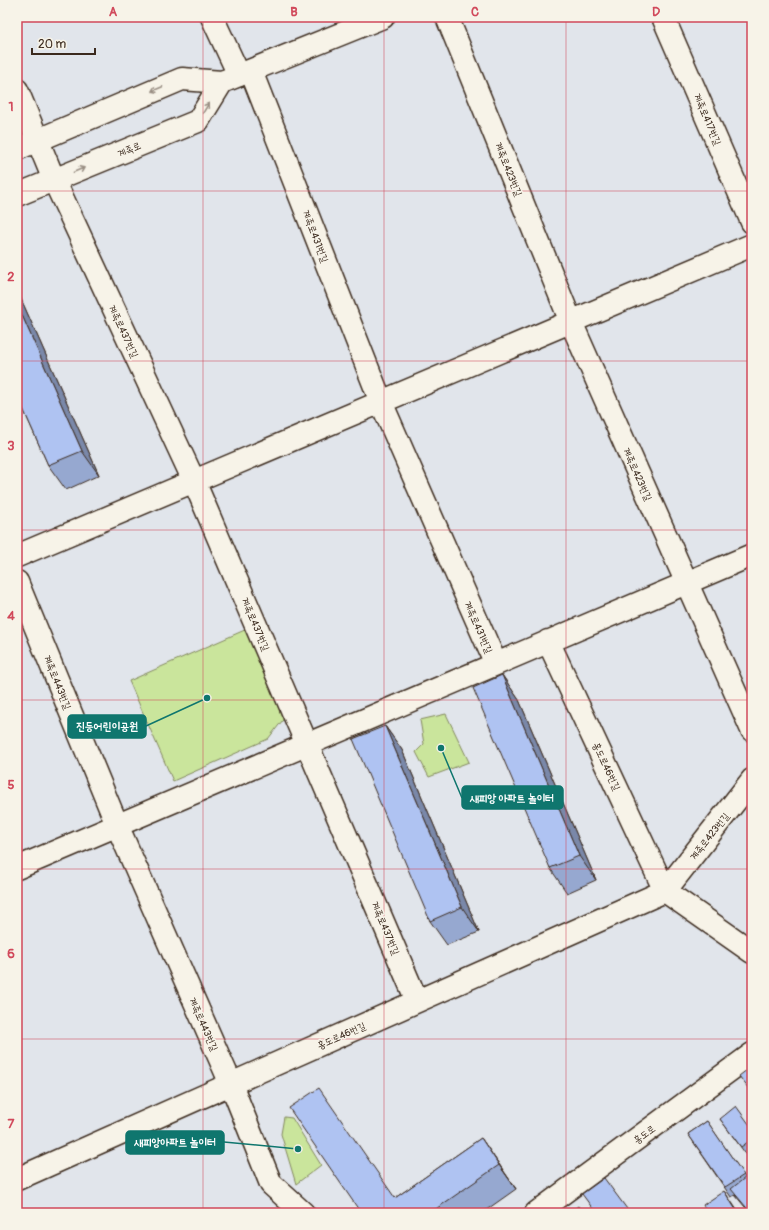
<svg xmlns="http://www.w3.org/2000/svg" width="769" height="1230" viewBox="0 0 769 1230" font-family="Pangolin,'Poor Story',sans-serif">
<rect width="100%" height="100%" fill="#e1e5eb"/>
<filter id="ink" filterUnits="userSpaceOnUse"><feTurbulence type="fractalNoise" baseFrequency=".025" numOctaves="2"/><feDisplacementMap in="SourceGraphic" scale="8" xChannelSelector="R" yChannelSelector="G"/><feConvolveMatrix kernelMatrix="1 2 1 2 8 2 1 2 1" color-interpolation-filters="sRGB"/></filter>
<g filter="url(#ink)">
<path fill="#cae59c" stroke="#82885d" d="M247,629l39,87 -18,23 -95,42 -44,-100z
M446,714l23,48 -40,15 -13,-25 8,-8 -4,-24z
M284,1117l8,1 29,47 -25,19 -15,-50z"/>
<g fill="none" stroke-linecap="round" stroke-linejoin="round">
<defs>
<path id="minor" d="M212,17l27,58
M447,17l124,305 181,408
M663,17l89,205
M251,71l130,331 115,262
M17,90l37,90 140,301 223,520
M17,556l735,-311
M17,582l100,243 114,259 40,100 32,29
M548,641l117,250 87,61
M17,868l735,-313
M17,1179l648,-288 87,-111
M536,1213l216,-159"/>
<path id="major" d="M17,149l165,-70 40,3 161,-65
M17,195l181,-74 24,-39"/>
</defs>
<use href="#minor" stroke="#3b2a1e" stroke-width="25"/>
<use href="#major" stroke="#3b2a1e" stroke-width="25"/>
<use href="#minor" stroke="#f7f3e8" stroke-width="22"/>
<use href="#major" stroke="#f7f3e8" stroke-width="22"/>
</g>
<path fill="#96a8d0" stroke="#3b2a1e" d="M17,290l82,185 -33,15 -18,-25 -31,-70z
M502,675l17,25 77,180 -29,13 -17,-25z
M385,726l17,24 77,182 -32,13 -17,-24z
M720,1119l32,9v25l-4,4z
M707,1121l38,56 7,36h-2l-15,-18 -4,2 -43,-63z
M481,1138l35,51 -34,24h-121l34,-15z"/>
<path fill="#7a88a9" stroke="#3b2a1e" d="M17,290l82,185 -17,-24 -65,-147z
M502,675l17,25 77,180 -17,-24z
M385,726l17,24 77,182 -17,-25z
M481,1138l35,51 -17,-24z
M724,1191l7,10 8,12h-1z"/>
<path fill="#afc3f2" stroke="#3b2a1e" d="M17,304l65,147 -34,14 -31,-70z
M502,675l77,181 -29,12 -77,-180z
M385,726l77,181 -32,14 -77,-182z
M752,1066v27l-13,-17z
M319,1088l76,110 86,-60 18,27 -69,48h-69l-72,-105z
M736,1106l16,22v11l-11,8 -21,-28z
M707,1121l37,54 -19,12 -37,-53z
M751,1173l1,1v39h-1l-20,-24z
M604,1178l26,35h-34l-14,-19z
M724,1191l14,22h-30l-5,-8z
M578,1206l5,7h-14z"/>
<defs><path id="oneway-shaft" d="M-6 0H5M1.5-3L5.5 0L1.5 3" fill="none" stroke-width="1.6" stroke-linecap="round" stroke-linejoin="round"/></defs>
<g stroke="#998e83">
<use href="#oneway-shaft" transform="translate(157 89) rotate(157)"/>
<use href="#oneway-shaft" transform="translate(206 108) rotate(-58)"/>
<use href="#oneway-shaft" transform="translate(79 170) rotate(-23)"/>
</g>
</g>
<path fill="none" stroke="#d1495b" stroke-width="1" stroke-opacity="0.55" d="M203,17v1196M384,17v1196M566,17v1196M17,191h735M17,361h735M17,530h735M17,700h735M17,869h735M17,1039h735"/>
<g text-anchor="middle" stroke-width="3" stroke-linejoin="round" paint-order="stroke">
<g font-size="10" fill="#3b2a1e" stroke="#f7f3e8">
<text transform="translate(708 119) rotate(67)" y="4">계족로417번길</text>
<text transform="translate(129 149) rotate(-23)" y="4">계족로</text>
<text transform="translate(509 169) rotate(68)" y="4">계족로423번길</text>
<text transform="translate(316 236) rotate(69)" y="4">계족로431번길</text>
<text transform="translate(124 331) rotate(65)" y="4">계족로437번길</text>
<text transform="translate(638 474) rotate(66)" y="4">계족로423번길</text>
<text transform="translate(256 624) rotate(67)" y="4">계족로437번길</text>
<text transform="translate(479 627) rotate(66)" y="4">계족로431번길</text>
<text transform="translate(58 682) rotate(68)" y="4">계족로443번길</text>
<text transform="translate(607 766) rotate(65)" y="4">홍도로46번길</text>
<text transform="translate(709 836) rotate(-52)" y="4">계족로423번길</text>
<text transform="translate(386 928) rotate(67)" y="4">계족로437번길</text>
<text transform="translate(204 1024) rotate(66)" y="4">계족로443번길</text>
<text transform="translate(341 1035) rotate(-24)" y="4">홍도로46번길</text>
<text transform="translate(644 1134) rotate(-36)" y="4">홍도로</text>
</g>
</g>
<path fill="none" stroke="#0f766e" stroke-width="1.5" d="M207 698L146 726M441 748L462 798M298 1149L224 1142"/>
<g fill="#0f766e" stroke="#f7f3e8" stroke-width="1.5">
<circle cx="207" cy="698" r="4"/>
<circle cx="441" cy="748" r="4"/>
<circle cx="298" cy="1149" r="4"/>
</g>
<g fill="#0f766e" stroke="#0f766e" stroke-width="1.5">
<rect x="68" y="715" width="78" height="23" rx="4"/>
<rect x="462" y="786" width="101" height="23" rx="4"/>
<rect x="126" y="1131" width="98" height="23" rx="4"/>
</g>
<g font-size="11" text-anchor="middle" font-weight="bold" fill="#fff">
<text x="107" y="730">진등어린이공원</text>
<text x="512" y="802">새피앙 아파트 놀이터</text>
<text x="175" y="1146">새피앙아파트 놀이터</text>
</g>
<rect width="769" height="1230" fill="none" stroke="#f7f3e8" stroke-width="44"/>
<path d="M32 48v6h63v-6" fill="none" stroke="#3b2a1e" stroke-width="2"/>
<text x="38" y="48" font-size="12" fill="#3b2a1e" stroke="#f7f3e8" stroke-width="3" paint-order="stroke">20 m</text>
<rect x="22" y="22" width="725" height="1186" fill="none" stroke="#d1495b" stroke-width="1.5"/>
<g font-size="13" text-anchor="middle" font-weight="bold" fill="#d1495b">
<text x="113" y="16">A</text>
<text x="294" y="16">B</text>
<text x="475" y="16">C</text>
<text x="656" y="16">D</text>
<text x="11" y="111">1</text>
<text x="11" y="281">2</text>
<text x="11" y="450">3</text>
<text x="11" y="620">4</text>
<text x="11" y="789">5</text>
<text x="11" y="958">6</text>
<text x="11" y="1128">7</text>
</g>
</svg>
